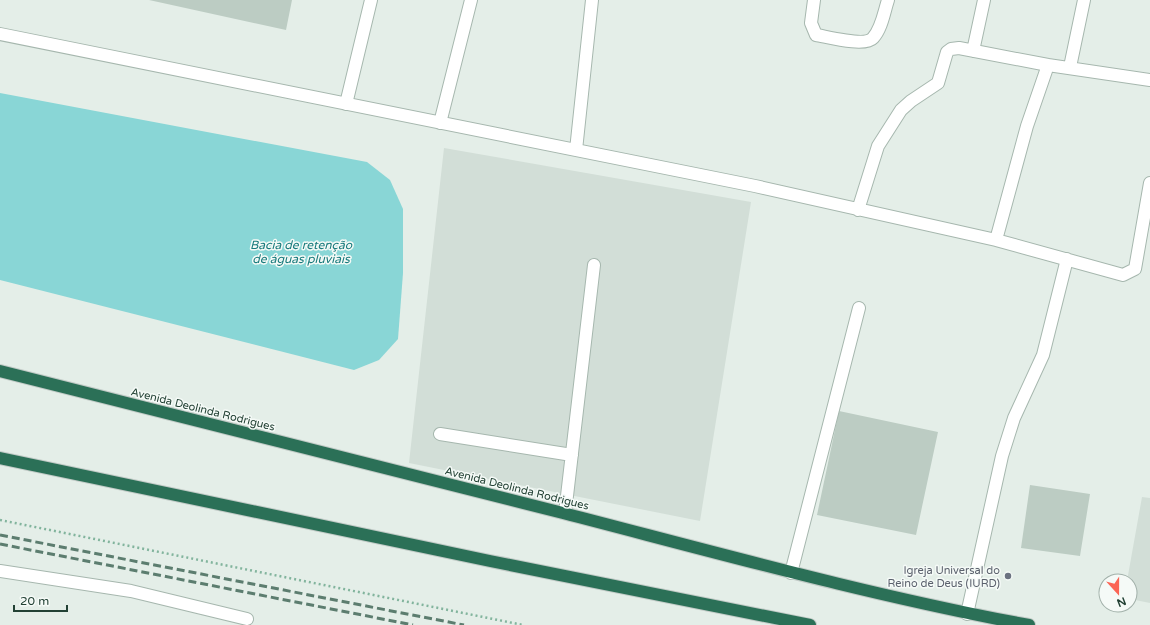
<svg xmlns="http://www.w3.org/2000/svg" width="1150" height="625" viewBox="0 0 1150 625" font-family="'Varela Round',sans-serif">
<rect width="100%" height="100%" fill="#e4eee8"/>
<path fill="#d2ded7" d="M444,148l307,54 -51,319 -291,-58z
M1142,497l8,1v105l-20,-4v-18h-3z"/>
<path fill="#89d6d6" d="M0,93l367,69 23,18 13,29v64l-5,66 -19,21 -25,10 -354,-90z"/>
<path fill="#bcccc3" d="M149,0h143l-6,30z
M839,411l99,21 -22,103 -99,-20z
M1030,485l60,9 -10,62 -59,-8z"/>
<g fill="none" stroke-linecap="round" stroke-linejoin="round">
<defs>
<path id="minor" d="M814,0l-3,23 5,12c12,2 49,12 57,3 9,-10 11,-26 15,-38
M0,34l755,152 241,54 127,35 12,-6 15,-86
M973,51l11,-51
M1070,67l14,-67
M346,104l25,-104
M440,123l31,-123
M576,150l16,-150
M858,210l20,-64 23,-36 10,-9 27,-18 9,-31 4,-3 8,-1 89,17
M996,240l31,-114 21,-61 102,15
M440,434l132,21
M565,513l29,-248
M0,571l131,20 116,28
M791,573l68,-265
M967,614l35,-158 12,-38 29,-63 24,-96"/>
<path id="highway" d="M0,371c187,48 376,94 563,142 155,40 309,83 466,112
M0,458l490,103 320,64"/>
</defs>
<use href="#minor" stroke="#a6b7ae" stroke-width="14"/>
<use href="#highway" stroke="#c1cac6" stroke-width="14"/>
<path stroke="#82b49d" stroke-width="2.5" stroke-dasharray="2 3" stroke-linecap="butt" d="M0,520l523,105"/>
<use href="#minor" stroke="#fff" stroke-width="12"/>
<use href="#highway" stroke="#2b7057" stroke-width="12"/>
<path stroke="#5c7d6f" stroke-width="3" stroke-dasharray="8 4" stroke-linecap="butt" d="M0,535l464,90
M0,544l413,81"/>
</g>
<circle fill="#6b7280" stroke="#f5faf7" stroke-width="1.5" cx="1008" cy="576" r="4"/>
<g text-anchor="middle" stroke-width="3" stroke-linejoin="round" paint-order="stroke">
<g font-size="11" fill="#224134" stroke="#f5faf7">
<text transform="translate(203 409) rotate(14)" y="4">Avenida Deolinda Rodrigues</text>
<text transform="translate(517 488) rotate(14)" y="4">Avenida Deolinda Rodrigues</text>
</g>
<g font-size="11" fill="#5b616d" stroke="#f5faf7" text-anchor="end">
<text x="1000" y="574">Igreja Universal do<tspan x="1000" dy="13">Reino de Deus (IURD)</tspan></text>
</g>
<g font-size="12" font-style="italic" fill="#177a7c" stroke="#f5faf7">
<text x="301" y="249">Bacia de retenção<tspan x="301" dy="14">de águas pluviais</tspan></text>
</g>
</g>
<g transform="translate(1118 593) rotate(159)"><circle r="19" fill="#f5faf7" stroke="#a1b0a9"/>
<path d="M0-3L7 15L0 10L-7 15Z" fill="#fb6555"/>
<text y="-6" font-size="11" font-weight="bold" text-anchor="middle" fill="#224134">N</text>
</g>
<path d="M14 605v6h53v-6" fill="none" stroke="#224134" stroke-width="2"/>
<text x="20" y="605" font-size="12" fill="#224134" stroke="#f5faf7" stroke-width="3" paint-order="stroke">20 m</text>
</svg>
